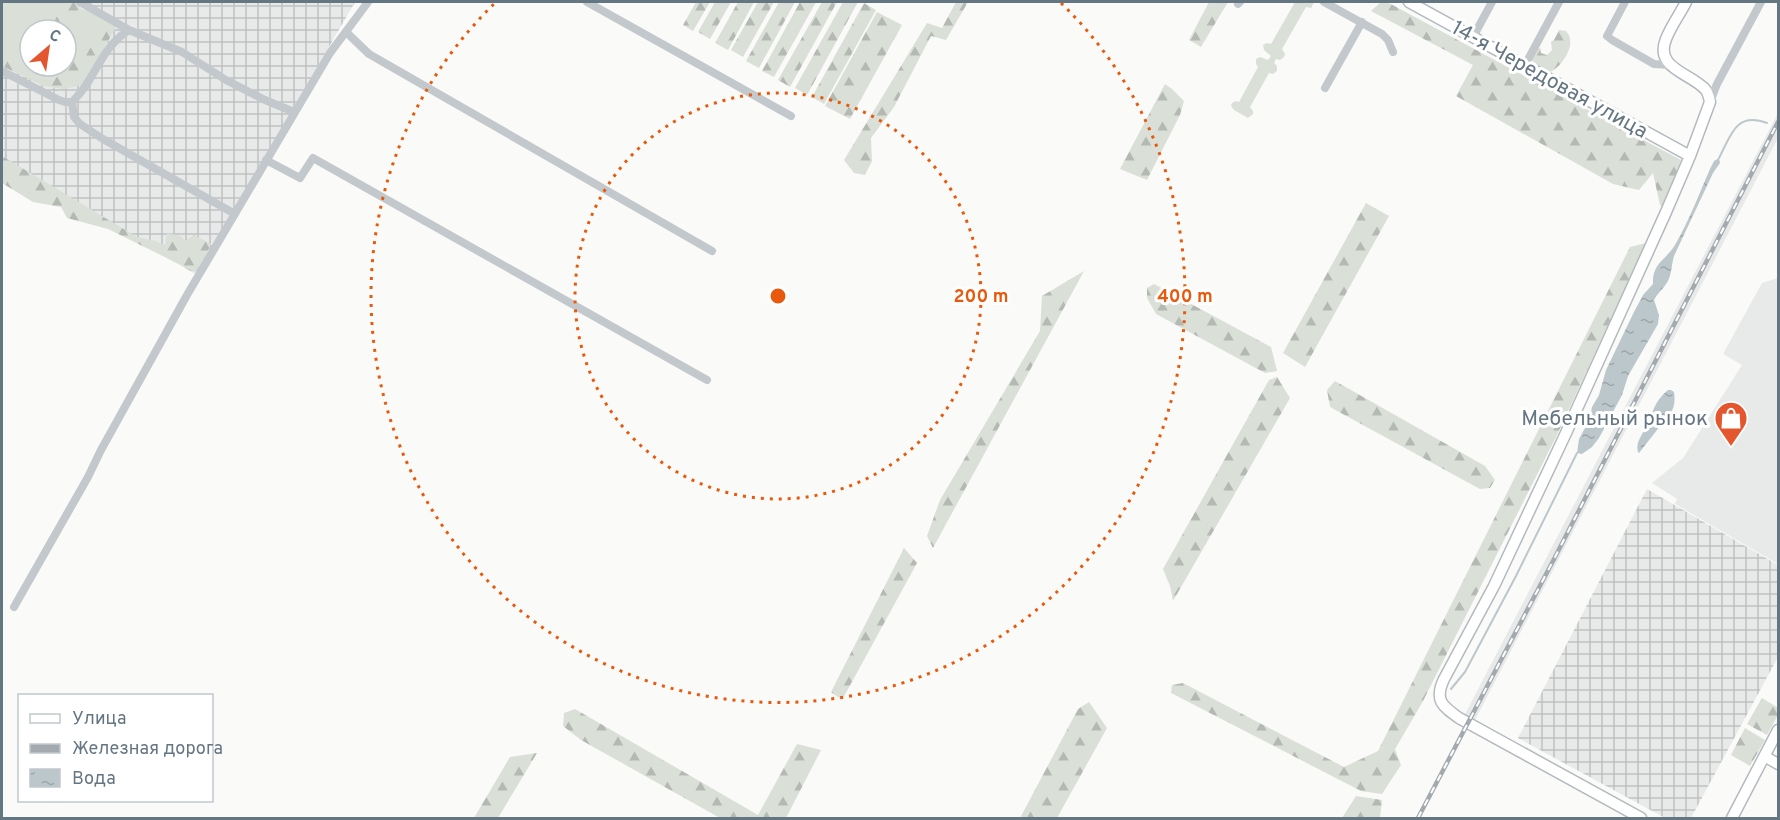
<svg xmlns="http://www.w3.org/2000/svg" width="1780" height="820" viewBox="0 0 1780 820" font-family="Overpass,sans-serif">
<defs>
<pattern id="industrial-grid" width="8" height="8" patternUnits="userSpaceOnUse" patternTransform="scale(1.5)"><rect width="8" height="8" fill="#e8e9e9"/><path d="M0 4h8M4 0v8" fill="none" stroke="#c0c1c2"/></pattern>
<pattern id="forest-firs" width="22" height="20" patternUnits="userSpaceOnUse" patternTransform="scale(1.5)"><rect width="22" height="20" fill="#dadfd7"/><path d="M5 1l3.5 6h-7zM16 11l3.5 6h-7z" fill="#b4b9b4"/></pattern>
<pattern id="water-ripples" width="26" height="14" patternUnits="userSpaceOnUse" patternTransform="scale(1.5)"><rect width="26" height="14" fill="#bbc7cb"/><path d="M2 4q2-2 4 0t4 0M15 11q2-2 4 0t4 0" fill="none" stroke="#9ca6aa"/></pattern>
</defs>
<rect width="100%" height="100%" fill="#fafaf8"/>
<path fill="#e8e9e9" d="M1778,113v25l-304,584 -10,-6z
M1778,278v286l-103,-60 2,-5 -25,-16 31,-25 59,-93 -19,-11 39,-71z"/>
<path fill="url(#industrial-grid)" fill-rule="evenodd" d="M2,2h353l-158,273 -195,-112zM30,30h36v36h-36z
M1647,489l131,76v92l-87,161h-26l-147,-80z"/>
<path fill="#dadfd7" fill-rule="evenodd" d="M2,2h65l45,23 -47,64 -21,-3 -42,-20zM30,30h36v36h-36z
M1295,2h19l-3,6 -5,-1 -24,42 3,5 -1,3 -4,3 -4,-1 -2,4 3,3v5l-4,3 -4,-1 -19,34 3,4v3l-5,4 -14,-8 -3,-4 1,-3 4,-2 3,1 19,-35 -2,-3v-5l4,-2 8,3 3,-4 -7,-6 -1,-5 4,-2 4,1z"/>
<path fill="url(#forest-firs)" d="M58,2h16l6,3 -3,7 -7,3 -14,15h-6l-1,-3 12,-23z
M696,2h14l-17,29 -10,-6z
M715,2h16l-21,37 -12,-7z
M738,2h16l-26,48 -13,-7z
M758,2h16l-31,55 -12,-7z
M779,2h16l-36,66 -13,-7z
M800,2h16l-42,75 -12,-6z
M822,2h15l-47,85 -12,-7z
M843,2h15l-51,93 -12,-7z
M956,2h12l-22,38 -15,-4 -37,71 -23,31 1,23 -7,14 -11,-2 -10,-13 83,-137 15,5z
M1209,2h19l-27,45 -12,-7z
M1381,2h6l294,158 -18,47 -3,-2 -7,-32 -14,17 -26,-6 -157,-88 17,-31 -102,-54z
M864,3l12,7 -52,94 -12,-7z
M88,9l26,14 2,4 -28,50 -8,8 -15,4 -21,-3 -42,-20v-12c10,3 17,8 26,14l2,-1v-4v3h16l5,5 7,1 8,7h4l1,-5 -2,-2h-6l-3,-5 -3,1 -2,-2h11v-12l16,9 22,-40 -20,-11 -1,-2z
M877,12l25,13 -52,94 -25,-13z
M1559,30l7,1c2,3 4,5 4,9 2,11 -10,28 -20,32l-16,-9 -2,-3 5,-13 3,1 1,5 6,2 5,-5 -1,-8 3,-2z
M1165,84l7,5 12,12 -4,14 -33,65 -27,-11z
M2,156l135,81 19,4 9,5 2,-13 14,3 4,5 9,-6 17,9 -7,15 -9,13 -87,-43 -41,-11 -6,-11 -28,-5 -31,-19z
M1366,203l23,13 -84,151 -22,-14z
M1646,243l-89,192 -135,268 -27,46 6,16 -19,29 -21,-3 -190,-98 1,-8 11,-2 161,84 34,-16 252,-504z
M1084,271l-151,277 -6,-12 13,-36 100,-169 2,-35z
M1154,284l117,63 6,24 -12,2 -109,-59 -9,-16v-10z
M1277,377l13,21 -117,203 -3,-15 -7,-17 106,-189z
M1335,381l150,85 10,14 -5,8 -10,1 -150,-82 -3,-17z
M904,548l13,15 -75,137 -11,-8z
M1762,698l16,10v7l-11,20 -20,-11z
M1089,702l18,26 -50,90h-37l58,-109z
M575,709l183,106 39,-71 24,6 -35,68h-66l-139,-78 -18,-14 1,-13z
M1745,728l20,12 -15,26 -19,-11z
M537,753l-39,65h-24l36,-61z
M1356,796l26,4 -2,18h-38z"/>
<path fill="url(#water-ripples)" d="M1719,158l1,5 -7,10 -39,83c-3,10 -2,20 -8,28 -4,6 -9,10 -12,16l5,15 -1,9 -30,52 -6,19 -23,43 -7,9 -10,7 -5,-1 2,-14 11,-20 2,-12 7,-12 7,-25 28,-58 9,-17 10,-11c-1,-21 13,-24 22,-39 14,-24 24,-51 35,-76l4,-8z
M1668,390h3l3,2c3,21 -7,23 -17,38 -6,8 -12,15 -18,23l-1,-1c-3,-10 5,-18 9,-27 7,-15 7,-23 21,-35z"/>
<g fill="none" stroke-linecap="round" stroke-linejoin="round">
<path stroke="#bbc7cb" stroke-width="2" d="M1719,158c12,-23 17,-47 48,-35
M1451,689l14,-17 51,-96 61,-123"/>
<defs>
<path id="secondary" d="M1409,2l281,154
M1766,757l12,7
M1641,818l-182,-100c-17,-12 -25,-18 -15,-39l50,-93 72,-153 100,-221 24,-56 20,-54c-1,-5 -2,-10 -5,-13 -15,-16 -51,-21 -39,-50 5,-13 14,-25 20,-37
M1732,818l46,-88"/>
</defs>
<use href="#secondary" stroke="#b3babf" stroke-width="13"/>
<path stroke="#c3c8cc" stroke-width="8" d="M80,2l49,28 53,22 44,28 39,20 29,12
M587,2l204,114
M1324,2l58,32 6,6 5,12
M1625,2l-18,34 5,4 42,24 16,1
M1238,4l2,-2
M346,32l23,22 343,197
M1473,37l19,-35
M1525,65l34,-63
M2,71l57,29 6,2h7c24,-22 27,-53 57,-72
M1325,88l37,-66
M72,102l2,15 6,7 23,15 132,75
M1710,102l7,-18 44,-82
M266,160l34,18 13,-20 394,222
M14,607l74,-130 13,-27 86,-155 143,-242 38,-51"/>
<use href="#secondary" stroke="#fff" stroke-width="10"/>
<defs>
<path id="rail" d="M1418,818l135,-257 225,-439"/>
</defs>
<use href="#rail" stroke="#a2aab0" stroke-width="4.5"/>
<use href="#rail" stroke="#fff" stroke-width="2" stroke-dasharray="7" stroke-linecap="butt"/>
</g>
<g fill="none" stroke="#e8590c" stroke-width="3" stroke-dasharray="3 6">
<circle cx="778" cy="296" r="203"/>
<path d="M1061 3A407 407 0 1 1 495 3"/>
</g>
<defs>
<symbol id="shop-pin" viewBox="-11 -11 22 30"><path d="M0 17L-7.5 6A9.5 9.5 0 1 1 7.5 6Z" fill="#e4572e" stroke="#fff"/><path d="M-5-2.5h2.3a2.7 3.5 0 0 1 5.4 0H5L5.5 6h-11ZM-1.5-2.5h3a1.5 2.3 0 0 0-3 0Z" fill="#fff"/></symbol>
</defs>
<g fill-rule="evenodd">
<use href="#shop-pin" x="1712" y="399" width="38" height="52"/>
</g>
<g text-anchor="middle" stroke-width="6" stroke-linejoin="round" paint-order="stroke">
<g font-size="21" fill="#657683" stroke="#fff">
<text transform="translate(1550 79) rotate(29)" y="7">14-я Чередовая улица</text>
</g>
<g font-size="21" fill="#657683" stroke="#fff" text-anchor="end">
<text x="1708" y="425">Мебельный рынок</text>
</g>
</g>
<circle cx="778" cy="296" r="9" fill="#e8590c" stroke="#fff" stroke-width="3"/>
<g font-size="18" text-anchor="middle" font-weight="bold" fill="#e8590c" stroke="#fff" stroke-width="6" stroke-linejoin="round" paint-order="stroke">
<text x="981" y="302">200 m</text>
<text x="1185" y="302">400 m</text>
</g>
<rect width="1780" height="820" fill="none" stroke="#657683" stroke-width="6"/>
<rect x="18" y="694" width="195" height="108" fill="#ffffff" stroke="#c1c8cd" stroke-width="1.5"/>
<rect x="30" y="714" width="30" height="9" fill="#ffffff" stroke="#c1c8cd" stroke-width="1.5"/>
<text x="72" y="724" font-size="18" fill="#657683">Улица</text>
<rect x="30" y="744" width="30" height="9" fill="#a2aab0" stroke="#c1c8cd" stroke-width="1.5"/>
<text x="72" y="754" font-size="18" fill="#657683">Железная дорога</text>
<rect x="30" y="769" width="30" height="18" fill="url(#water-ripples)" stroke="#c1c8cd" stroke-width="1.5"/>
<text x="72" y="784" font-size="18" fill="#657683">Вода</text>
<g transform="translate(48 48) rotate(29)"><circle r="28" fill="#ffffff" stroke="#c1c8cd" stroke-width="1.5"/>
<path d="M0-4.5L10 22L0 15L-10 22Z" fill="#e4572e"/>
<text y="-9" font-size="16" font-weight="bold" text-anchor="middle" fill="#657683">С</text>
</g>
</svg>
